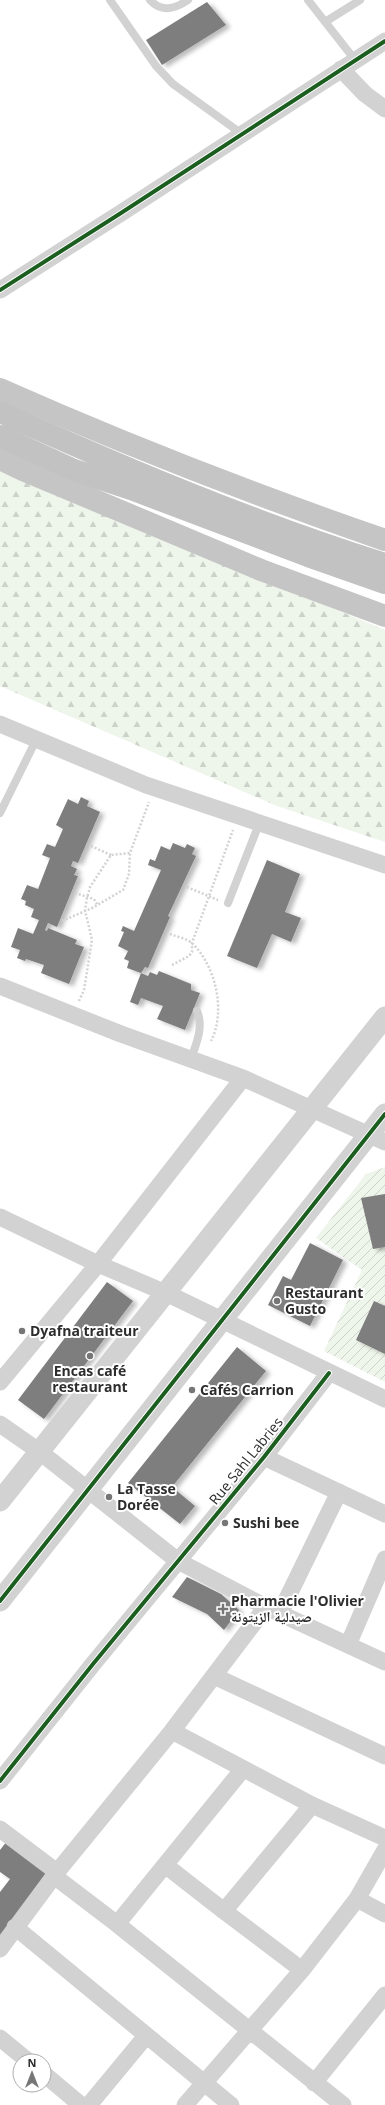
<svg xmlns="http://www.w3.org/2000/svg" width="385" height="2105" viewBox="0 0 385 2105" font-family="'Open Sans','Noto Naskh Arabic',sans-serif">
<defs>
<pattern id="forest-firs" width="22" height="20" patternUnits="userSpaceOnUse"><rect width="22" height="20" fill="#eef5ea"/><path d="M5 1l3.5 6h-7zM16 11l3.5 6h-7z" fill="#ccd2c9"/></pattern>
<pattern id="garden-furrows" width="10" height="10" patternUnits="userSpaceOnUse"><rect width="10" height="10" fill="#eef5ea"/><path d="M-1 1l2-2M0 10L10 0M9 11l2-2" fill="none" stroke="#ccd2c9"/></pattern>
<filter id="shadow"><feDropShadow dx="4.5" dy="2.5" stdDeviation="2" flood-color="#0004"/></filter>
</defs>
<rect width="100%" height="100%" fill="#fff"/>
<path fill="url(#forest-firs)" d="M0,470l385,160v212l-108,-36 -277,-120z"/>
<path fill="url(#garden-furrows)" d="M385,1167v215l-61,-31 38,-81 -46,-32 50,-64z"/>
<path fill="#7e7e7e" filter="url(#shadow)" d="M207,2l19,23 -64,40 -16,-25z
M81,797l8,4 -2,5 13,6 -22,51 -5,-2 -2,5 6,3 -3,6 4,1 -21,51 -9,-4 -3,7 2,1 1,-3 29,12 -2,4 9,3 -15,37 -28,-11 3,-8 -18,-6 -1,2 -8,-3 3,-8 -9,-3 7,-19 15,6 6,-14 -8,-3 3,-8 -9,-4 1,-4 -5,-2 6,-14 11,4 12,-31 -8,-3 5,-11 8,3 8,-18 -7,-4 12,-26 10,5z
M173,843l12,5 2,-4 8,4 -3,6 4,2 -28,60 2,1 -22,51 -3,-1 -4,6 -14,-5 2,-7 -5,-2 4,-8 -10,-5 6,-14 -3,-1 2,-5 11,5 27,-61 -13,-5 2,-6 5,2 6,-15 9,4z
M267,860l33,14 -15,38 16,6 -10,24 -19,-8 -15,34 -30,-12z
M159,971l32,13v6l9,3 -15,37 -28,-11 6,-13 -22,-8 -3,7 -8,-3 11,-29 7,3 2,-4 7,3z
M385,1194v53l-12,2 -12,-51z
M310,1243l33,17 -33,66 -42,-21 15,-29 8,4z
M107,1282l26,19 -89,118 -26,-19z
M374,1301l11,5v48l-29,-14z
M237,1347l29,24 -94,116 23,19 -15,18 -52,-41z
M187,1577l34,17 18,16 -15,20 -17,-16 -35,-17z
M7,1841l41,32 -48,63v-44l10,-13 -10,-7v-22z"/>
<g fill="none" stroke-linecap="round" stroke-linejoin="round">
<path stroke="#d2d2d2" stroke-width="2.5" stroke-dasharray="2 2" stroke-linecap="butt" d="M91,846l20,9
M187,887l31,13
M75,893l19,6 3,5
M62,921l30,-13 31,-18 6,-16 1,-21
M170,934c7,3 17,4 23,10 23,23 33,68 18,97
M172,965l17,-9 3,-4v-9l41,-113
M79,1001l5,-11 8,-50 -7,-30 2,-12 3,-11 21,-32 19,-2 19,-51"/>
<path stroke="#d2d2d2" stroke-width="8" d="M110,0l46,66 17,18 69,50
M150,0c12,13 25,9 38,0
M308,0l47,60
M325,22l35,-22
M0,813l36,-73
M228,903l31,-79
M191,1059c5,-15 13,-32 6,-48"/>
<path stroke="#d2d2d2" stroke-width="17" d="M341,69l24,25 20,15
M0,290l121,-77 264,-172
M0,724l146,61 239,80
M0,986l121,48 122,44 142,64
M0,1217l98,47 68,29 219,106
M0,1382l98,-118 145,-186
M0,1424l40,28 138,109 88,46 119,55
M264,1457l121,57
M280,1613l59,-121
M348,1645l37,-86
M214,1676l171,80
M172,1731l140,74 73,33
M0,1781l93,-117 171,-207 65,-84
M0,1829l57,43
M165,1865l59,46
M54,1876l63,48 226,181
M357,1899l28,15
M117,1924l126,-155
M15,1927l216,178
M0,1949l57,-77 115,-141 94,-124
M302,1970l-78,-59 88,-106
M0,2038l28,23
M44,2074l37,31
M314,2083l71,-88
M89,2105l57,-69
M185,2105l117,-135 55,-71 28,-49"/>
<path stroke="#d2d2d2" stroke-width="21" d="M0,1501l385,-484
M0,1601l385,-487"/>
<path stroke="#c5c5c5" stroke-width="22" d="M0,389c126,56 255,106 385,151
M0,459l23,11 238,100 124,46"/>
<path stroke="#c2c2c2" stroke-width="22" d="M0,412c125,57 254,111 385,152
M0,436l74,34 57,19 177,67 77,27"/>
<defs>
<path id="cycleway" d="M0,290l121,-77 264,-172
M0,1601l385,-487
M0,1781l93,-117 171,-207 65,-84"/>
</defs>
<use href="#cycleway" stroke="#fff" stroke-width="6"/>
<use href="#cycleway" stroke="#1b5e20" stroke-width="4"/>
</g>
<g fill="#767676" stroke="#fff" stroke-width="1.5">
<circle cx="277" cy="1301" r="4"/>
<circle cx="22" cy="1331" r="4"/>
<circle cx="90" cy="1356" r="4"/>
<circle cx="192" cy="1390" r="4"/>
<circle cx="109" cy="1497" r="4"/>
<circle cx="225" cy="1523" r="4"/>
<path d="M221 1603h4v4h4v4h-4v4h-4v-4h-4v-4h4z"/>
</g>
<g text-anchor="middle" stroke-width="4" stroke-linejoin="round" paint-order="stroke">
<g font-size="14" font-weight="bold" fill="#2d2d2d" stroke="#fff" text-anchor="start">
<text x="285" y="1298">Restaurant<tspan x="285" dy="16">Gusto</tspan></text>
<text x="30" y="1336">Dyafna traiteur</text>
<text x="90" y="1376" text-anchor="middle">Encas café<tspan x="90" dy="16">restaurant</tspan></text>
<text x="200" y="1395">Cafés Carrion</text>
<text x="117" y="1494">La Tasse<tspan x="117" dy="16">Dorée</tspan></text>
<text x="233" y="1528">Sushi bee</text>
<text x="231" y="1606">Pharmacie l'Olivier<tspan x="231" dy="16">صيدلية الزيتونة</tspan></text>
</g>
<g font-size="14" fill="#2d2d2d" stroke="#fff">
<text transform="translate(246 1461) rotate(-51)" y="5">Rue Sahl Labries</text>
</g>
</g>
<g transform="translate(32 2073)"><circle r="19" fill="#ffffff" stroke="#ababab"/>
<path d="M0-3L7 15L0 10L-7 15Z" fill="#767676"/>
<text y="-6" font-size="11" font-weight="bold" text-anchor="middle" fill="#2d2d2d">N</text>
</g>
</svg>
